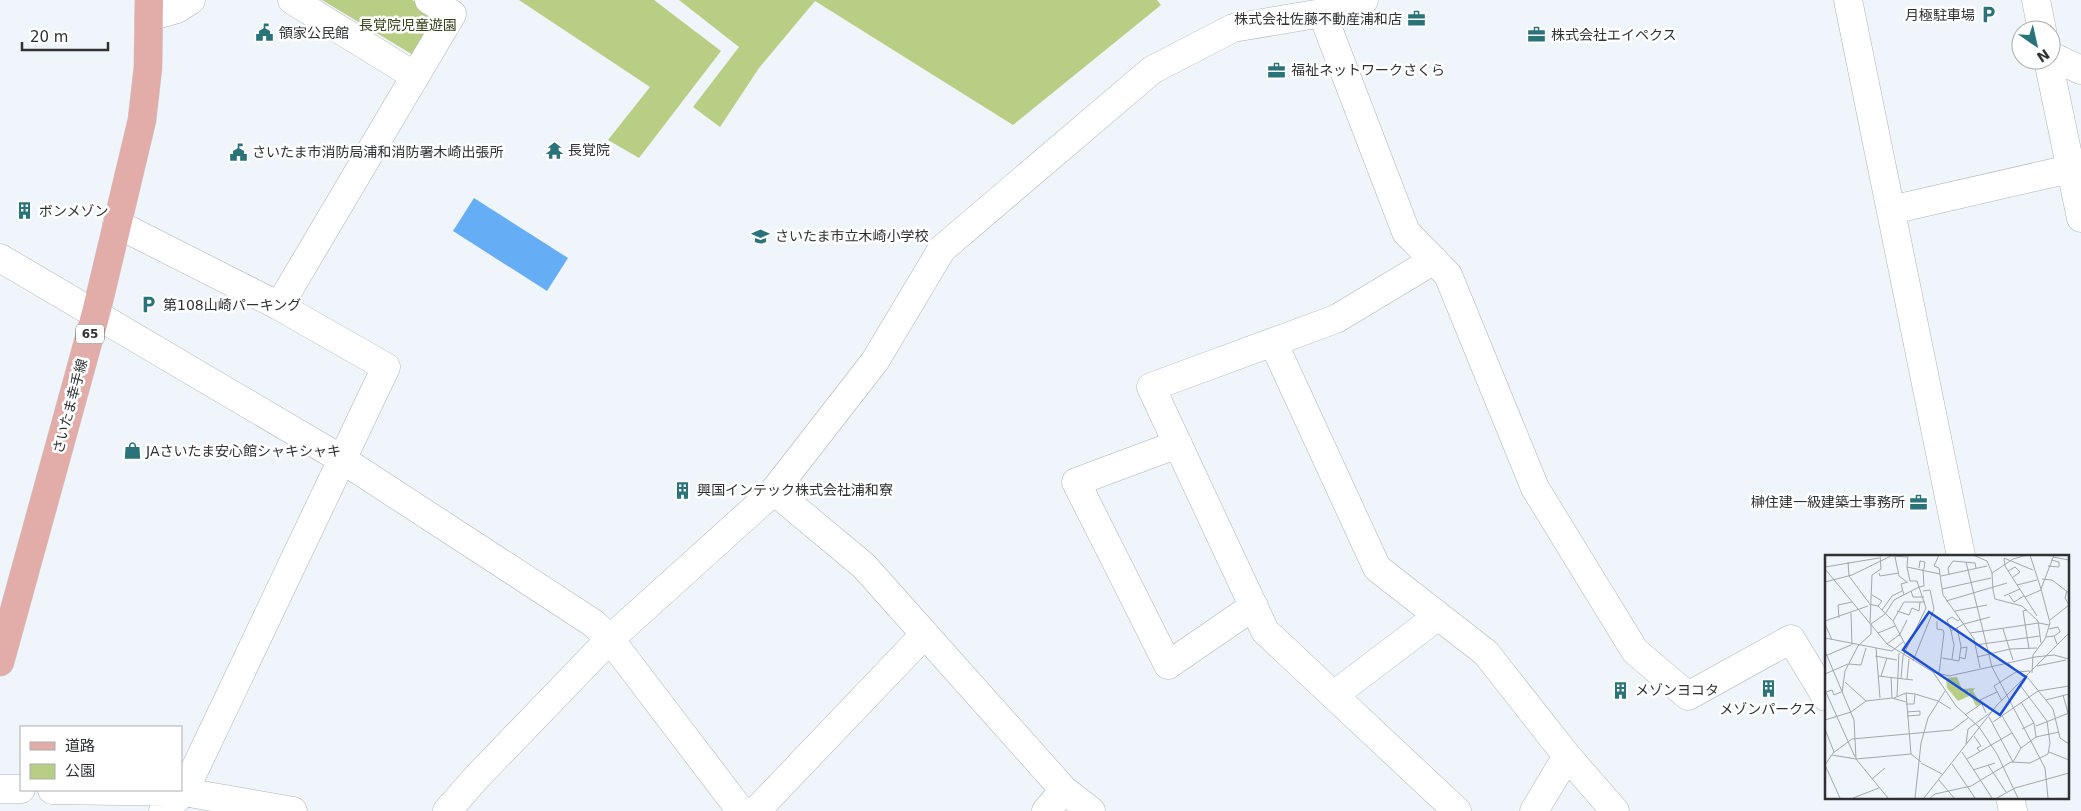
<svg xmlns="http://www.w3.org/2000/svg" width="2081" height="811" viewBox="0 0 2081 811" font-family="'DejaVu Sans','Noto Sans JP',sans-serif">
<rect width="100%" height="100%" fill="#eff5fa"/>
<path fill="#b8ce84" d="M322,0h90l30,18 -24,40z
M519,0h135l67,51 -82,107 -31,-18 42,-53z
M679,0h478l4,5 -148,120 -198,-124 -56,67 -39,59 -27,-20 46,-60z"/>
<path fill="#65aef5" d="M474,198l94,60 -21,33 -94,-60z"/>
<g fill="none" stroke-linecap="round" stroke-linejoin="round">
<defs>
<path id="minor" d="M292,0l123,76
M1848,0l113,556
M2036,0l6,30
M1322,13l84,219 42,43 87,213 100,163 53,45 103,-57 35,58
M149,17l28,-8 14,-9
M2051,56l30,14
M2048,60l33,158
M1891,210l179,-41
M117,224l162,82 107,61 -202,425 -21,19
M0,258l343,202 250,163 17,16 131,172
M1434,260l-98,59 -185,68 114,244 192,180
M279,306l173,-292 -23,-14
M1273,342l104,226 109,85 81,103
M1178,444l-102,38 92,183 86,-59
M774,491l90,75 200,224 27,21
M1334,695l104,-79
M0,789h21
M52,790l132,2 109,19
M2010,797l3,14
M447,811l29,-33 134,-139 164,-148 101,-130 67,-112 210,-179 81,-42 89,-15 42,-13
M756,811l169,-177
M1046,811l18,-21
M1534,811l33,-55 48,55"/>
<path id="major" d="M0,662l96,-349 46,-193 6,-53 1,-67"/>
</defs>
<use href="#minor" stroke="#aeb3b8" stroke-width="29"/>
<use href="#major" stroke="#d1d2d2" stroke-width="29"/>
<use href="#minor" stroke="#fff" stroke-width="28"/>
<use href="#major" stroke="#e2aca9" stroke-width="28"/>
</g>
<defs>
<symbol id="parking-bare" viewBox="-9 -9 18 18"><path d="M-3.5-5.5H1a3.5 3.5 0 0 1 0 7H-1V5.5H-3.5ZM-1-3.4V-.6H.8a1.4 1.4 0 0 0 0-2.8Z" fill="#297379" stroke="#fff" stroke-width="2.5" paint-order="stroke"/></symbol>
<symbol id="office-bare" viewBox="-9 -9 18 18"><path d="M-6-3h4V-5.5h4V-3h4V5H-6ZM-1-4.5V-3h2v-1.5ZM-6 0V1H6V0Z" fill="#297379" stroke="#fff" stroke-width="2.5" paint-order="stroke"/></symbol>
<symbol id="civic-bare" viewBox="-9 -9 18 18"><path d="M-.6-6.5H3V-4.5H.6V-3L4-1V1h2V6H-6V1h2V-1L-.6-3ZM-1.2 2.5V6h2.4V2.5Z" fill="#297379" stroke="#fff" stroke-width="2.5" paint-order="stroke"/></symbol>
<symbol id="temple-bare" viewBox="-9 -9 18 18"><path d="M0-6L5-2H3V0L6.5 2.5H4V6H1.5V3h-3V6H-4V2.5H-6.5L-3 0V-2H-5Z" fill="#297379" stroke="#fff" stroke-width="2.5" paint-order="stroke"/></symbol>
<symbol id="building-bare" viewBox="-9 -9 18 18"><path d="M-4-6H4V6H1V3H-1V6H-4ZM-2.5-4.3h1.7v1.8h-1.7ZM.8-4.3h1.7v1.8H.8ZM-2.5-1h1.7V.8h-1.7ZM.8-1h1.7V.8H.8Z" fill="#297379" stroke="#fff" stroke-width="2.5" paint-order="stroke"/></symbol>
<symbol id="school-bare" viewBox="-9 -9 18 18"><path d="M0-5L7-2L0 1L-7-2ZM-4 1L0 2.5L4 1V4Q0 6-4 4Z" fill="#297379" stroke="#fff" stroke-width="2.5" paint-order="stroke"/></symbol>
<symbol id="shop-bare" viewBox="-9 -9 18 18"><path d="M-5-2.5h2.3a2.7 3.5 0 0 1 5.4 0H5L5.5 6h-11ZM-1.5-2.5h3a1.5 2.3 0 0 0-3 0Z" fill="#297379" stroke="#fff" stroke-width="2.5" paint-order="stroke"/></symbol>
</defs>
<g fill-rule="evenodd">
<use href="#parking-bare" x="1976" y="2" width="25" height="25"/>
<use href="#office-bare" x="1404" y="6" width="25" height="25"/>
<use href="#civic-bare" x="252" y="20" width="25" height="25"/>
<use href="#office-bare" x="1524" y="22" width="25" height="25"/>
<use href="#office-bare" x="1264" y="58" width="25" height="25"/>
<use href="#temple-bare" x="542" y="138" width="25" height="25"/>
<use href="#civic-bare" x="226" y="140" width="25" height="25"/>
<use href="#building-bare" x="12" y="198" width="25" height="25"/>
<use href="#school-bare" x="748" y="224" width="25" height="25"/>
<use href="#parking-bare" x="136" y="292" width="25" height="25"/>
<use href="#shop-bare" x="120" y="438" width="25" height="25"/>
<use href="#building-bare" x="670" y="478" width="25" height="25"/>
<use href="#office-bare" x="1906" y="490" width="25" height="25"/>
<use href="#building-bare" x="1756" y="676" width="25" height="25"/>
<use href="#building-bare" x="1608" y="678" width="25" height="25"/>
</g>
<g text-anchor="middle" stroke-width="5" stroke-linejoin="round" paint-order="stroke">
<rect fill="#fff" stroke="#6d6f70" stroke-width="1" x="76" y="324.5" width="28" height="19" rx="4"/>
<g font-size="12" font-weight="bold" fill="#2f3133">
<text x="90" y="338">65</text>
</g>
<g font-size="14" fill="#2f3133" stroke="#fff" text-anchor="start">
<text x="1975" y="20" text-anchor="end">月極駐車場</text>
<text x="1402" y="24" text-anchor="end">株式会社佐藤不動産浦和店</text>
<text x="279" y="38">領家公民館</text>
<text x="1551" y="40">株式会社エイペクス</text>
<text x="1291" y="75">福祉ネットワークさくら</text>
<text x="568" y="155">長覚院</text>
<text x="252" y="157">さいたま市消防局浦和消防署木崎出張所</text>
<text x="39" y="216">ボンメゾン</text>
<text x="775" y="241">さいたま市立木崎小学校</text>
<text x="163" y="310">第108山崎パーキング</text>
<text x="146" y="456">JAさいたま安心館シャキシャキ</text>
<text x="697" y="495">興国インテック株式会社浦和寮</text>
<text x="1905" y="507" text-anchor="end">榊住建一級建築士事務所</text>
<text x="1635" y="695">メゾンヨコタ</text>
<text x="1768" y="714" text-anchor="middle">メゾンパークス</text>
</g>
<g font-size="14" fill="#343f17" stroke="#fff">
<text x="408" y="30">長覚院児童遊園</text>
</g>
<g font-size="14" fill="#2f3133" stroke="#fff">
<text transform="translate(70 406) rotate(-75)" y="5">さいたま幸手線</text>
</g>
</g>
<g transform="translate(1825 555)">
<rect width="244" height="244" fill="#eff5fa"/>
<path d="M132,122l5,12 13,-1 -2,3 8,13 -5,2 -8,-16 1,6 -11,5 -11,-13 -1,-10z" fill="#b8ce84"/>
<path fill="none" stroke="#a2a7aa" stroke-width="1" d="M83,0l-1,12 33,7M114,0l-5,11 5,2 4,27 31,44 6,29M148,0l14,6 5,12M202,0l-14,4 -21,14 1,17 2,9 27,7 16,15 3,22M205,0l11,34 13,-34M67,1l15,1M70,2l4,19 8,6M228,2l16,3M23,7l1,14 20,27M141,7l26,105 53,101 3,30M223,11l11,1v-5l-8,-2M0,12l54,-9M82,12l3,14h7l2,6 5,-1 -1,-17M94,13l1,-7 5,1 -1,7M0,14l62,75 46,28 23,34 23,21 18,27 21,44M208,15l-29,-12 1,8 32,50M183,16l7,-4 5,5 -8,6M54,18l1,3 19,-3M124,20l-1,-7 5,-7 22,2 1,5M116,21l46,-10M217,24l10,1 17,13M0,27l27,-7 41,-20M192,30l20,-5M117,34l49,-11M86,36l2,6h11M47,40l10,6 -4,5M79,40l-3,-11 7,-2M184,40l5,7 10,-6M179,41l16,-7M200,42l16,-7M121,46l61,-18M44,49l9,2 15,15 14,27M57,55l10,-14 10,-5M202,55l-4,1 6,38M72,56l12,4 3,-7 7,3 1,-9M130,56l32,-6M26,58l1,32M14,63l-1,-13 14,-3M135,64l-2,2 -6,-4 -5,3 4,11 13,-7M225,65l19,-15 -4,-7 2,-7M0,66l43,-15M68,66l11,-19h21M112,66v8l6,1 1,3 -5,40M45,68l2,-48 9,-6 -1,-14M0,69l7,16M139,69l26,-7M178,74l10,31M224,74l9,-2 2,5 -6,4M126,76l3,14 -2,14M53,78l17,-7M145,78l69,-10 10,2M74,81l8,-16M221,82l8,-1 3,8M0,83l67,13 11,-9M62,89l12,-9M150,90l65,-9M51,93l4,50M0,96l29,69 2,39M0,101l26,-11M50,101l22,4M134,102l6,2 2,-12 -6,1M152,102l33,-8 27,-1M117,103l17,3 2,-15 -4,-18M88,106l21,-52 -4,-19 -7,1M183,108l18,16M24,109l12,1 5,-17M212,111l29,-6M109,117l15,4 86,-19 19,-2 15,4M207,118l1,-18 12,-16 5,-16 -9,-34M0,119l23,-10M53,121l35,4M56,121l6,-18M66,122l1,21M203,123l25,31 7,29 9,6M82,124l2,-20M20,127l21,19M0,135l30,67M1,137l6,-2 2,5 7,-3M17,138l3,-22 13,-25 13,-12v-10l14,-10 9,-14 25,-13 7,21 -23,48 -2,22M81,138l5,61M238,140l5,18M72,141l2,-43M69,143l12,-5 9,1 23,7 13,8M221,145l23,-6M177,146l-8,-15 22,-14 14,-1M196,147l13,21 -12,6M81,149h8l1,-10M82,157l13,-1v4l-13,1M161,158l-6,-13 17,-8M140,160l16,-11M177,161l19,32M164,162l24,45M0,165l26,-8 15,-11 26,-3 14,4M168,167l45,-31 31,-5M211,171l33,-13M0,174l9,23M149,181l7,10 -4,2 3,4M211,182l23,-5M141,189l2,-15 26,-19M137,197l30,46M224,197l20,8M7,200l24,4 32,39M31,204l55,-5 10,8M142,204l45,-26M188,207l8,-14 15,-11 -2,-14M96,208l21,11M127,209l23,34M0,210l8,-12 19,-14 100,-9 16,-12M0,210l15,33M163,210l18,27M148,215l22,-7M47,224l13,-11M114,225l15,18M28,243l26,-10M90,243l6,-55 7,-25 17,-27M99,243l73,-93 72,-72M105,243l5,-4 36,-8 40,-24 19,1 18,-9 2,-11 -3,-22 -27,-36M172,243l18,-10 54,-15"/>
<path fill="#1d4ed8" fill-opacity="0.15" stroke="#1d4ed8" stroke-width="2.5" d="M104,57l97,65 -26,38 -97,-65z"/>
<rect width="244" height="244" fill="none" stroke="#2f3133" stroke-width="2.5"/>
</g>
<rect x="20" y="726" width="162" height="65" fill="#ffffff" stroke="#acadad"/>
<rect x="30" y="742" width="25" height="8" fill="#e2aca9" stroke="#acadad"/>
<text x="65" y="751" font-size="15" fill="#2f3133">道路</text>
<rect x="30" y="764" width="25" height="15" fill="#b8ce84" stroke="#acadad"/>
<text x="65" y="776" font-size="15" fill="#2f3133">公園</text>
<g transform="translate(2036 45) rotate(146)"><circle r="24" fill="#ffffff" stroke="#acadad"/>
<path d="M0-4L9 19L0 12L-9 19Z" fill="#297379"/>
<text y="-8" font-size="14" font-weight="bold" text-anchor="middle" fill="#2f3133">N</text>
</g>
<path d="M22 42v8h86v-8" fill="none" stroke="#2f3133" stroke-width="2.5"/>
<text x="30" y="42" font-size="15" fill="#2f3133" stroke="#ffffff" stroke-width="4" paint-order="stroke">20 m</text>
</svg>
